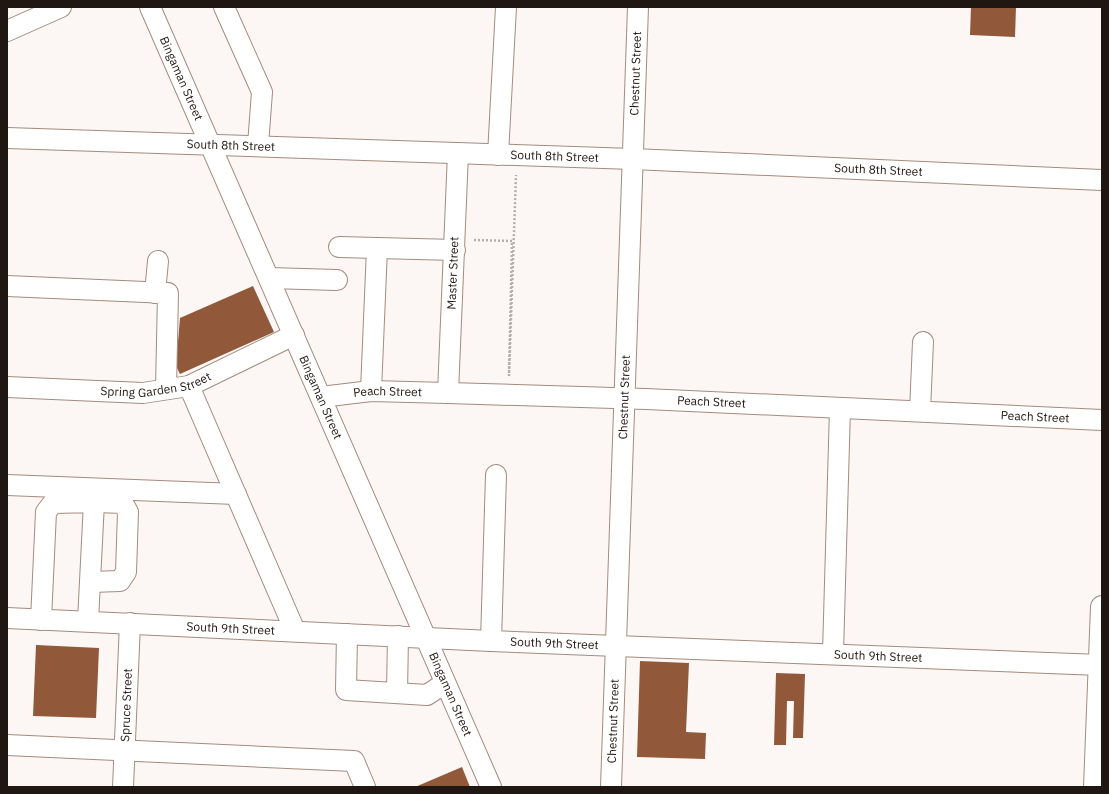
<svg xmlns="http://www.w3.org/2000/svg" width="1109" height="794" viewBox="0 0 1109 794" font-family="'IBM Plex Sans',sans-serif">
<rect width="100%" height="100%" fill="#fcf7f4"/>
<path fill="#915939" d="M971,7h45l-1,30 -45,-2z
M253,286l21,46 -94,42 -4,-8 4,-48z
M36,645l63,3 -3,70 -63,-2z
M640,661l49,2 -3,69 20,1 -1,26 -68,-2z
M776,673l29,1 -2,64h-10l1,-37h-7l-1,44h-12z
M462,767l8,20h-55z"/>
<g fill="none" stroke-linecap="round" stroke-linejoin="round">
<defs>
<g id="minor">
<path id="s1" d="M150,7l341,780"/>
<path d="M224,7l38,85 -4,53"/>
<path d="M7,31l54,-24"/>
<path id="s2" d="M7,138l626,21 469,21"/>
<path d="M498,155l8,-148"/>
<path d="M339,247l116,3"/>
<path d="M269,278l68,2"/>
<path d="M7,286l161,7 -2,96"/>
<path d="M155,293l3,-32"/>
<path d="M189,386l106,245"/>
<path id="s3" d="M7,387l136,6 46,-7 105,-51"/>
<path d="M371,391l6,-143"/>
<path id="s4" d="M448,393l10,-240"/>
<path id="s5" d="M321,397l50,-6 77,2 198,6 456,21"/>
<path d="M920,411l3,-69"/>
<path d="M7,485l229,9"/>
<path d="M91,582l29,-1 6,-9 2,-60 -5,-9 -26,-1"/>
<path id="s6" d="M7,618l484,23 609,24"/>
<path d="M41,620l5,-108 7,-9 41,-1 -6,119"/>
<path d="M347,634l-1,56 81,5 18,-12"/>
<path d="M491,641l5,-166"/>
<path d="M833,653l7,-245"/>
<path d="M397,693l1,-57"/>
<path d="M7,745l347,16 11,26"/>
<path id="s7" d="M123,787l7,-164"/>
<path id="s8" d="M611,787l27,-780"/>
</g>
<path id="major" d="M1095,787l7,-180"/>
</defs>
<use href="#minor" stroke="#a48b7e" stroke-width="22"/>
<use href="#major" stroke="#a48b7e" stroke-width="24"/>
<path stroke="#b5afac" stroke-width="2.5" stroke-dasharray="2 2" stroke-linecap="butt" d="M474,240l38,1 -3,135
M509,376l7,-201"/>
<use href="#minor" stroke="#fff" stroke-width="20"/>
<use href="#major" stroke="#fff" stroke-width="22"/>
</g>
<g text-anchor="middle" stroke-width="3" stroke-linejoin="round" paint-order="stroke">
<g font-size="12" fill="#201712" stroke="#fff">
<text dy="4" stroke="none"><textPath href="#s8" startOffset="714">Chestnut Street</textPath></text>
<text dy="4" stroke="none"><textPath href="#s1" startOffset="78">Bingaman Street</textPath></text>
<text dy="4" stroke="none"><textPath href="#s2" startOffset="224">South 8th Street</textPath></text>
<text dy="4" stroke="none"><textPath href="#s2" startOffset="548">South 8th Street</textPath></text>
<text dy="4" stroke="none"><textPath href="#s2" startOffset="872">South 8th Street</textPath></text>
<text dy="4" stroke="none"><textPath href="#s4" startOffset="120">Master Street</textPath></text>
<text dy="4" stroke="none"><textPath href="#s3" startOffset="150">Spring Garden Street</textPath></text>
<text dy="4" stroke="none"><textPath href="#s5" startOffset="67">Peach Street</textPath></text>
<text dy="4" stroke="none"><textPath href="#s1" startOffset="426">Bingaman Street</textPath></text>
<text dy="4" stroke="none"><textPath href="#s8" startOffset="390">Chestnut Street</textPath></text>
<text dy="4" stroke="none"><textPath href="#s5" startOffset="391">Peach Street</textPath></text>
<text dy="4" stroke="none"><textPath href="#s5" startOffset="715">Peach Street</textPath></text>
<text dy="4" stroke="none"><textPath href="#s6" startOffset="224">South 9th Street</textPath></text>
<text dy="4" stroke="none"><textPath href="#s6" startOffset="548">South 9th Street</textPath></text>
<text dy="4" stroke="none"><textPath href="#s6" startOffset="872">South 9th Street</textPath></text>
<text dy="4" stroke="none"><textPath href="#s1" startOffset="750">Bingaman Street</textPath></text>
<text dy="4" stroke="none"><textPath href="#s7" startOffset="82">Spruce Street</textPath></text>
<text dy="4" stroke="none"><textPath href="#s8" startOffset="66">Chestnut Street</textPath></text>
</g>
</g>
<rect width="1109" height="794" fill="none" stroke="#201712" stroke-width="16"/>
</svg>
